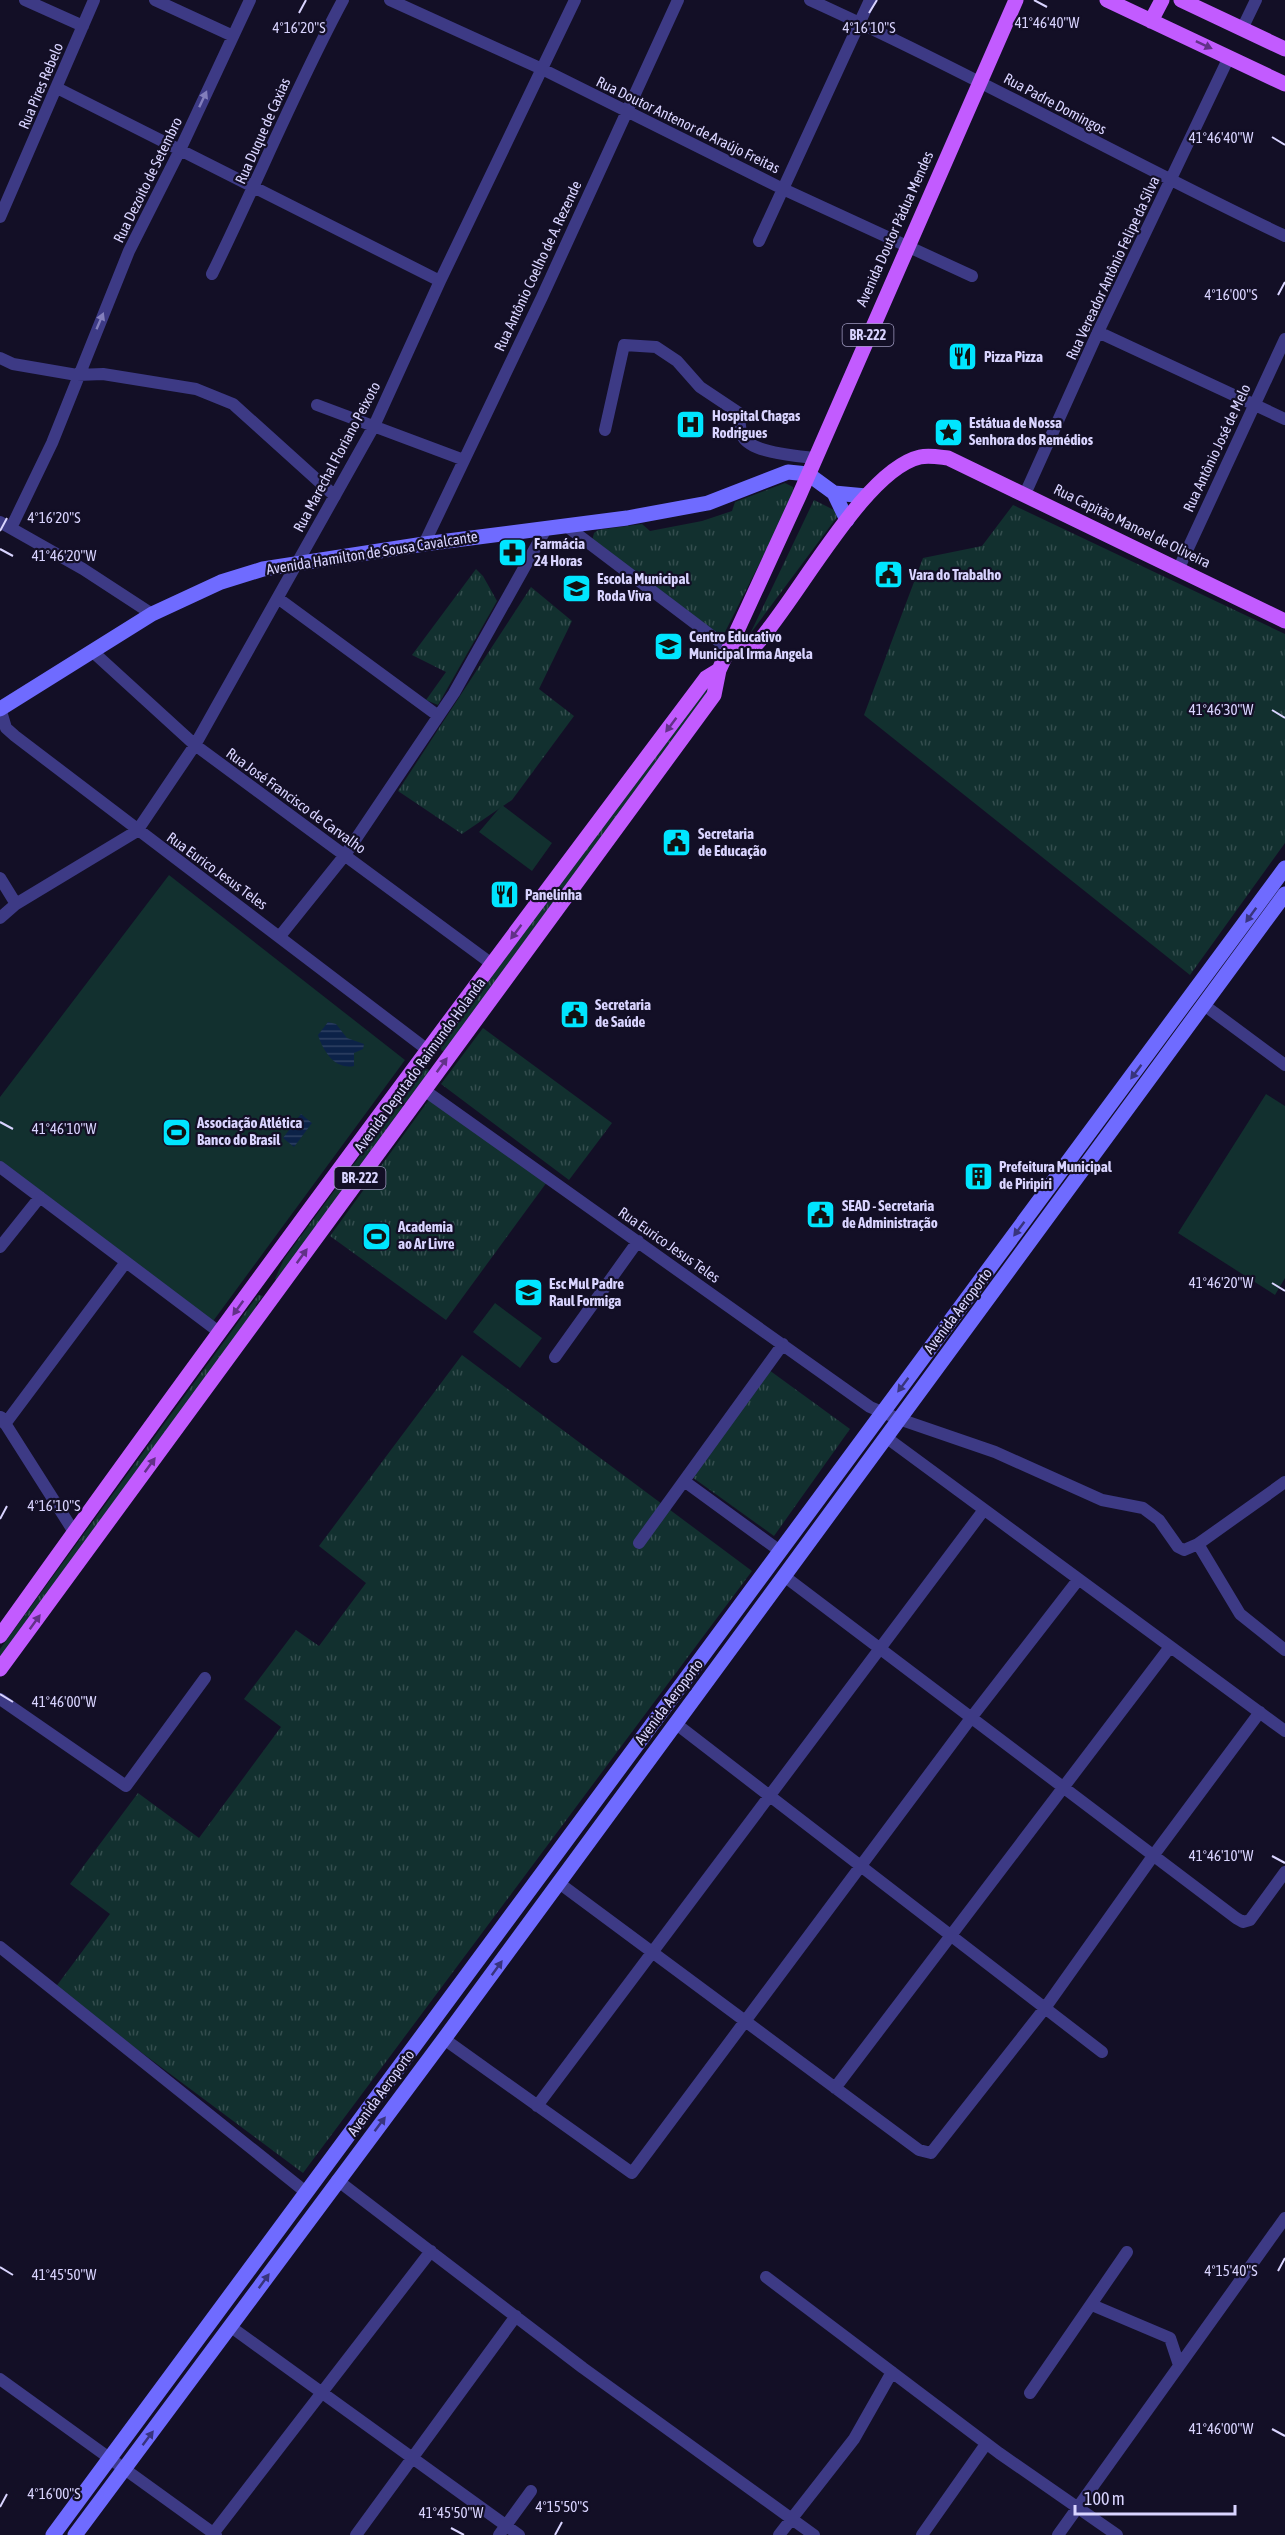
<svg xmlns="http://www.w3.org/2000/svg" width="1285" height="2535" viewBox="0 0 1285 2535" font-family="'Asap Condensed',sans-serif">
<defs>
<pattern id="grass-tufts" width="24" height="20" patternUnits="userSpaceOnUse" patternTransform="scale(1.5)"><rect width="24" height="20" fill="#12302f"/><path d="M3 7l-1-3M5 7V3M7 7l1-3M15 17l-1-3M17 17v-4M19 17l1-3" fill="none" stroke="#344d4e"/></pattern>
<pattern id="water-rules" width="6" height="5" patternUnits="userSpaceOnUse" patternTransform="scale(1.5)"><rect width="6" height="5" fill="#0c2248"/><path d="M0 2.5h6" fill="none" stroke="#2f4163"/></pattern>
</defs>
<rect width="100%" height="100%" fill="#130f26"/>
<path fill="url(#grass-tufts)" d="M785,483l8,4 1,8 -70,139 -4,1 -128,-94 2,-8 4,-3 44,-6 8,7 52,-10 30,-10 3,-9z
M814,500l26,13 -90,121z
M1013,505l272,129v209l-95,132 -326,-260 59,-157 59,-12z
M476,569l7,7 14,25 -59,104 -12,-5 20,-28 -34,-17z
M531,587l41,34 -33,68 35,27 -62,84 -50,34 -64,-43z
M708,687l2,5 -263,359h-5l-2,-4 264,-359z
M483,1028l129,95 -43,57 -128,-96z
M424,1069h4l2,5 -151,207 -4,-2 9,-20z
M431,1097l116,85 -101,138 -116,-84z
M258,1295l5,1 -7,9 -1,9 -255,348v-13z
M462,1355l290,216 -449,602 -248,-185 55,-74 -40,-30 68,-91 61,45 82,-111 -37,-28 52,-69 23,16 47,-63 -47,-37z
M769,1370l81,59 -76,107 -82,-59z"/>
<path fill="#12302f" d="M502,805l50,38 -20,28 -53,-39z
M169,875l236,185 -194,264 -211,-157v-70z
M1266,1094l19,12v172l-10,17 -97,-62z
M495,1303l47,35 -22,30 -47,-36z"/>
<path fill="url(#water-rules)" d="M328,1022l8,2 11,14 17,6 -1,5 -9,4v13c-19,4 -31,-15 -36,-31z
M301,1114l11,9 -18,24 -11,-9z"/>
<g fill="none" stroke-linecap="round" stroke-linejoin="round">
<path stroke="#3d3a85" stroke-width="12" d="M25,0l58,26
M155,0l78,36
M390,0l152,69 241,120 189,87
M810,0c161,73 315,160 475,236
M1242,29l14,-29
M57,88l383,193
M0,217l94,-217
M759,241l111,-241
M212,274c45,-91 83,-185 131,-274
M1098,332l187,87
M0,358l13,6 64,11 26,-1 93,15 37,15 102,92
M317,405l147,55
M605,430l19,-85 32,2 21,14 23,26 39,26c1,7 0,18 4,24 9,16 54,19 71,21
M1025,494l73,-162 131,-275
M0,522l83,47 69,45
M565,525l164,124
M11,528l41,-85 77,-192 50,-99 71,-152
M424,544l118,-247 136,-297
M1178,570l107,-231
M279,599l158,116
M92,651l103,94 297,219
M0,708l6,20 9,8 414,315
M0,878l16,26
M0,918l16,-14 121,-73 58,-86 179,-319 66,-145 135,-281
M280,936l65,-81 109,-162 93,-166
M1204,1005l81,60
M424,1090l446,317 29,12 96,33 107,48 41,8 16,12 19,27 6,3 14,-6 87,-62
M0,1167l219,165
M0,1247l40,-50
M555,1357l83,-116
M1,1417l73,115
M5,1424l121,-162
M887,1438l398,293
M684,1481l96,70
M639,1543l144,-199
M1198,1544l42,70 45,36
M784,1576l452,342 7,4 7,-2 35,-48
M0,1699l126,87 79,-108
M675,1723l427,329
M559,1883l360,267 12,3 114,-145 108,-152 107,-144
M0,1947l307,246
M444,2039l188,134 339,-455 107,-138
M835,2088l335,-441
M537,2106l446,-595
M337,2180l246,188 231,167
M766,2277l233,176 118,82
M1092,2305l78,33 9,27
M231,2327l288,208
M0,2379l216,156
M1030,2393l97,-141
M212,2535l219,-284
M356,2535l160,-219
M499,2535l32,-44
M779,2535l75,-96 38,-67
M922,2535l64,-91
M1058,2535l227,-317"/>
<path stroke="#6f6bff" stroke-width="15" d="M834,493l13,27
M0,709l152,-95 69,-32 42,-13 161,-25 203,-26 81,-15 80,-31 20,2 26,19 32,3
M53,2535l1232,-1667
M75,2535l369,-496 841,-1145"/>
<path stroke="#c25bff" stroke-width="15" d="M1107,0l178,84
M1181,0l104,49
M1151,21l11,-21
M729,649l19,2 5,-3c42,-44 110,-178 167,-191 9,-2 19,0 28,1l337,163
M0,1636c230,-323 468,-641 706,-958l13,-8
M0,1669l714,-974 5,-25 80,-174 217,-496"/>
</g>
<defs><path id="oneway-solid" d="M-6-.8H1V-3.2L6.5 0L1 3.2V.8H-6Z" transform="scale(1.5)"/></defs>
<g fill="#623188">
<use href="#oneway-solid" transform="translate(1204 45) rotate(25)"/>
<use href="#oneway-solid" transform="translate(671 725) rotate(127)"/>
<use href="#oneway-solid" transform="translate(516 932) rotate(127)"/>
<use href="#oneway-solid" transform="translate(442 1065) rotate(-54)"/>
<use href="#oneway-solid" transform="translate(302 1256) rotate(-54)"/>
<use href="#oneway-solid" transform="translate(238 1308) rotate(126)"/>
<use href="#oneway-solid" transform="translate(150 1465) rotate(-54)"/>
<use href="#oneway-solid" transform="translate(35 1622) rotate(-54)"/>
</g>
<g fill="#837fbc">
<use href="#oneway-solid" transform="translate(203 99) rotate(-65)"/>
<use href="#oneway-solid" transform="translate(100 321) rotate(-67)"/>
</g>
<g fill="#38347d">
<use href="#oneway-solid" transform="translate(1251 915) rotate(126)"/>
<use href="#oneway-solid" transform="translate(1136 1072) rotate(127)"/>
<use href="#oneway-solid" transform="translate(1019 1229) rotate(127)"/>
<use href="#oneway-solid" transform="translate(903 1385) rotate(127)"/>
<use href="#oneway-solid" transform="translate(497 1968) rotate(-54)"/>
<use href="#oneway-solid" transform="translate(380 2124) rotate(-53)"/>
<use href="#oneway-solid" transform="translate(264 2281) rotate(-54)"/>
<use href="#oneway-solid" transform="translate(148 2438) rotate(-53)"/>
</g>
<path fill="none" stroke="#d9d4ff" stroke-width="2" d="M1034,0l13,7M299,13l7,-13M869,13l8,-13M1272,137l13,8M1278,295l7,-13M0,531l7,-13M0,549l13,7M1272,710l13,8M0,1122l13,7M1272,1283l13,8M0,1519l7,-13M0,1694l13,8M1272,1856l13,7M0,2267l13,8M1278,2271l7,-13M1272,2429l13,7M0,2507l7,-13M451,2528l13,7M555,2535l7,-13"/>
<defs>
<symbol id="restaurant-square" viewBox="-11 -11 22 22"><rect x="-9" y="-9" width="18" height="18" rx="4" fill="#00e5ff" stroke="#130f26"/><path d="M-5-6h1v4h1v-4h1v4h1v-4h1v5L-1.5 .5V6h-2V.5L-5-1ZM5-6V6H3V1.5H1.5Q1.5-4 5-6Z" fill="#111"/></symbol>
<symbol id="hospital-square" viewBox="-11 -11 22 22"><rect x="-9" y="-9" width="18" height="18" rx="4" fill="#00e5ff" stroke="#130f26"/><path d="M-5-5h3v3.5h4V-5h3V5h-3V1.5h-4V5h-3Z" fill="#111"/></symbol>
<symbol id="sight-square" viewBox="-11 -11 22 22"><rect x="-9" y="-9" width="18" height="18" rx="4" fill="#00e5ff" stroke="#130f26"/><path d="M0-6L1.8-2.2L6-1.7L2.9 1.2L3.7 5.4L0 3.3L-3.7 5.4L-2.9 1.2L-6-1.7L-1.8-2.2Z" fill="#111"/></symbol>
<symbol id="pharmacy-square" viewBox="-11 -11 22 22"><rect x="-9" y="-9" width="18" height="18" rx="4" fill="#00e5ff" stroke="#130f26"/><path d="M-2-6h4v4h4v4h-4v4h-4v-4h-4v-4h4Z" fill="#111"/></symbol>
<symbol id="civic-square" viewBox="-11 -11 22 22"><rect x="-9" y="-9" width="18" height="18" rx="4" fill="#00e5ff" stroke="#130f26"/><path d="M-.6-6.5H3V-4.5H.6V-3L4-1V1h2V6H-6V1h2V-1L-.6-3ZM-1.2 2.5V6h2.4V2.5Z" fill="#111"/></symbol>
<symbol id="school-square" viewBox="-11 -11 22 22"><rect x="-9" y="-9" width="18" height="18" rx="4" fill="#00e5ff" stroke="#130f26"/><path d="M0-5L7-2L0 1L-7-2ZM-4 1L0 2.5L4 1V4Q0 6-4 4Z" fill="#111"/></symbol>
<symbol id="stadium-square" viewBox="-11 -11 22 22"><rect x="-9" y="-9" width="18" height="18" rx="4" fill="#00e5ff" stroke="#130f26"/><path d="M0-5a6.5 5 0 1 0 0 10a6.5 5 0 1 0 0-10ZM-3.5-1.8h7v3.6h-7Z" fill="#111"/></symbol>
<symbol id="building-square" viewBox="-11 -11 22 22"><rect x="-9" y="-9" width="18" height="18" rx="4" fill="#00e5ff" stroke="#130f26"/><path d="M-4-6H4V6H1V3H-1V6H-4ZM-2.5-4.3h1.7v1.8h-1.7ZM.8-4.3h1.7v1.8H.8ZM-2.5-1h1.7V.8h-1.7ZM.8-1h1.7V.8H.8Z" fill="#111"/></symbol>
</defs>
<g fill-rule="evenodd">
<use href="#restaurant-square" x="946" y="340" width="33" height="33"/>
<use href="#hospital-square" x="674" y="408" width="33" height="33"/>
<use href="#sight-square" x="932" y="416" width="33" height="33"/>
<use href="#pharmacy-square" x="496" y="536" width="33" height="33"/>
<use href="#civic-square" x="872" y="558" width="33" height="33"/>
<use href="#school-square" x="560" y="572" width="33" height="33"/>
<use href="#school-square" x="652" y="630" width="33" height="33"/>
<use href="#civic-square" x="660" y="826" width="33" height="33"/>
<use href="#restaurant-square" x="488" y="878" width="33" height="33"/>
<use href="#civic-square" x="558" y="998" width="33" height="33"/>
<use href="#stadium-square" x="160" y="1116" width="33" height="33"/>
<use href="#building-square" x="962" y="1160" width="33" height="33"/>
<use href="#civic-square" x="804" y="1198" width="33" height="33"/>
<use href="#stadium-square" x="360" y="1220" width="33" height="33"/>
<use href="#school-square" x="512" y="1276" width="33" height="33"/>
</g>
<g text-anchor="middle" stroke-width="4.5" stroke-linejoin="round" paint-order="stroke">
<g fill="#130f26" stroke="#9e99be" stroke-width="1.5">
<rect x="842.5" y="324" width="51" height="22" rx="4.5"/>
<rect x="334.5" y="1167" width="51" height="22" rx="4.5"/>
</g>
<g font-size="14" font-weight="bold" fill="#d9d4ff">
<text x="868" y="340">BR-222</text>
<text x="360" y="1183">BR-222</text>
</g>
<g font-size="15" fill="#d9d4ff" stroke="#130f26">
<text transform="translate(41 86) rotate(-67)" y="5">Rua Pires Rebelo</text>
<text transform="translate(1055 104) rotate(28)" y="5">Rua Padre Domingos</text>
<text transform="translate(688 125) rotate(26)" y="5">Rua Doutor Antenor de Araújo Freitas</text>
<text transform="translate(263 131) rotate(-66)" y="5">Rua Duque de Caxias</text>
<text transform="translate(148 180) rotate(-64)" y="5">Rua Dezoito de Setembro</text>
<text transform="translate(895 229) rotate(-66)" y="5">Avenida Doutor Pádua Mendes</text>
<text transform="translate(538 266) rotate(-65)" y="5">Rua Antônio Coelho de A. Rezende</text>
<text transform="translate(1113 268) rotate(-65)" y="5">Rua Vereador Antônio Felipe da Silva</text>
<text transform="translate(1217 448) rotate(-65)" y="5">Rua Antônio José de Melo</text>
<text transform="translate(337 457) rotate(-62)" y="5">Rua Marechal Floriano Peixoto</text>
<text transform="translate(1132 526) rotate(26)" y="5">Rua Capitão Manoel de Oliveira</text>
<text transform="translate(372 553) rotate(-9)" y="5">Avenida Hamilton de Sousa Cavalcante</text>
<text transform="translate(296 801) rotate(36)" y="5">Rua José Francisco de Carvalho</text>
<text transform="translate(217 871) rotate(36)" y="5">Rua Eurico Jesus Teles</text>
<text transform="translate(420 1065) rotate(-54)" y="5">Avenida Deputado Raimundo Holanda</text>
<text transform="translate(669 1245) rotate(35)" y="5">Rua Eurico Jesus Teles</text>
<text transform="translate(958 1311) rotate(-53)" y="5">Avenida Aeroporto</text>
<text transform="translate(669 1702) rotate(-53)" y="5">Avenida Aeroporto</text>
<text transform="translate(381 2093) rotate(-54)" y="5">Avenida Aeroporto</text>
</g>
<g font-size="15" font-weight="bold" fill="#d9d4ff" stroke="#130f26" text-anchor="start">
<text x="984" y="362">Pizza Pizza</text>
<text x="712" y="421">Hospital Chagas<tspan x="712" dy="17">Rodrigues</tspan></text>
<text x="969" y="428">Estátua de Nossa<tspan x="969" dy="17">Senhora dos Remédios</tspan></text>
<text x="534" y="549">Farmácia<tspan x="534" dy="17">24 Horas</tspan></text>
<text x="909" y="580">Vara do Trabalho</text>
<text x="597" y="584">Escola Municipal<tspan x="597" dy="17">Roda Viva</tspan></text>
<text x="689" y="642">Centro Educativo<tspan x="689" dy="17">Municipal Irma Angela</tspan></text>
<text x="698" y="839">Secretaria<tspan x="698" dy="17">de Educação</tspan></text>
<text x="525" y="900">Panelinha</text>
<text x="595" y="1010">Secretaria<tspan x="595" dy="17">de Saúde</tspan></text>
<text x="197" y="1128">Associação Atlética<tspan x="197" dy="17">Banco do Brasil</tspan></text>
<text x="999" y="1172">Prefeitura Municipal<tspan x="999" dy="17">de Piripiri</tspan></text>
<text x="842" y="1211">SEAD - Secretaria<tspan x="842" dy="17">de Administração</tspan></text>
<text x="398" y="1232">Academia<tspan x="398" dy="17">ao Ar Livre</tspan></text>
<text x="549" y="1289">Esc Mul Padre<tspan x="549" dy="17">Raul Formiga</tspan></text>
</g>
</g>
<g font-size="15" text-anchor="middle" fill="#d9d4ff" stroke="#130f26" stroke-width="4.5" stroke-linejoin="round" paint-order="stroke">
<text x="1047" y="28">41°46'40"W</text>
<text x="299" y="33">4°16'20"S</text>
<text x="869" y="33">4°16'10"S</text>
<text x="1221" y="143">41°46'40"W</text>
<text x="1231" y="300">4°16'00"S</text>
<text x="54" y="523">4°16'20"S</text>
<text x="64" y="561">41°46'20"W</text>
<text x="1221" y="715">41°46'30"W</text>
<text x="64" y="1134">41°46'10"W</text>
<text x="1221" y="1288">41°46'20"W</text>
<text x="54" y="1511">4°16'10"S</text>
<text x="64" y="1707">41°46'00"W</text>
<text x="1221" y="1861">41°46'10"W</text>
<text x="1231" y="2276">4°15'40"S</text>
<text x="64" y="2280">41°45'50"W</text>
<text x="1221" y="2434">41°46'00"W</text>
<text x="54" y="2499">4°16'00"S</text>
<text x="562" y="2512">4°15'50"S</text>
<text x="451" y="2518">41°45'50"W</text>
</g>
<path d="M1075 2505v9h160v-9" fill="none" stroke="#d9d4ff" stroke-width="3"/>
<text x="1084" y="2505" font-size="18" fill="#d9d4ff" stroke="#130f26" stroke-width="4.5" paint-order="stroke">100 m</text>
</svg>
